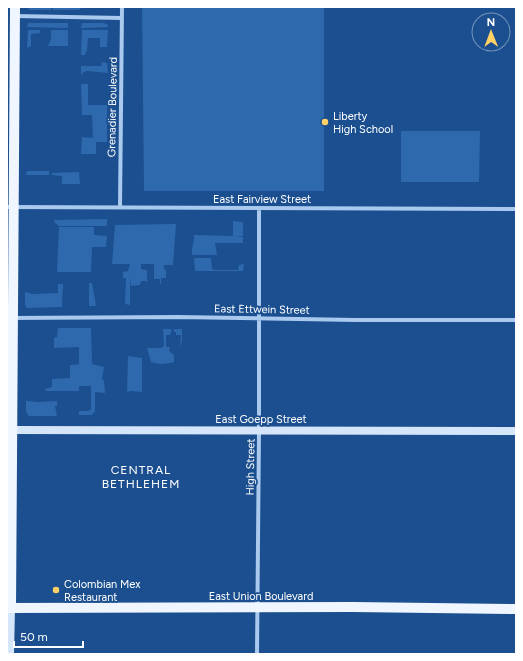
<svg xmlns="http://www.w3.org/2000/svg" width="523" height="661" viewBox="0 0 523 661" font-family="Figtree,sans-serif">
<rect width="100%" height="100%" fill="#1b4f8f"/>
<path fill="#2e69ad" d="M28,7h23v3h-22z
M52,7h29v1l-2,2h-26z
M142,7l182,1v183h-180z
M28,23h40v5l-41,-1z
M82,23h22l4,2v2l-27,1z
M28,30h12v3l-9,1v12l-4,2z
M51,30h17v16h-20l3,-7z
M82,30h26l-1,17h-7v-9h-12l-1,13h-1l-1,4h-4z
M102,62l5,1 1,10 -21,-2 -5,2 -1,4v-11h20z
M82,84h6v21h19v37h-11v12h-15l1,-17 11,1 -1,-23h-10l-1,-30z
M401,131h79l-1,51h-78z
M27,171h22v4h-23z
M79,172l1,12h-19l1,-2v-6l-10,-1v-2z
M107,219v7h-48l-4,-3 -1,-3z
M233,221l10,1v14h-9l9,1v6h-28l2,12h-25c-1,-10 3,-12 2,-20l39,1z
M176,224l-3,41h-9v4l2,1v8h-5v6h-1v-5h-6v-15h-13v5l6,1v13l-1,-2h-5l-1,4 -9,1 -1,-8v27l-5,-1 1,-26h-3v-6l5,-1 2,-7h-18l3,-39z
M59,227h35v8l13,1 -1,11h-14l-1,25h-34z
M194,258h17l1,11 3,1h23l1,-5 5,-1 -1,7h-48z
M89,283h3l4,23h-7z
M58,284h5l-1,23 -35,1 -2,-3v-13l8,2 25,-1z
M91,327l1,37 12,3 -2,12 2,2 1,12 -10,-1v20l-2,1 -1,2h-13v-4h9l3,-2v-23h-12v5h-33l-1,-2 7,-2v-8l18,-1v-13l11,-1h-2v-17l-25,1v-10l3,-1 1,-9h32z
M163,329h9l-2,6h-4v12h4l-1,4 5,4v7c-8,2 -15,3 -23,0l-4,-14h15l2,-3z
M174,329h8v12l-2,6 1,-12h-5v-3h-2z
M128,356l14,2v34l-11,-1 -4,1z
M26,401l13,1 18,-1v5h-2l2,10h-28l-3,-4z"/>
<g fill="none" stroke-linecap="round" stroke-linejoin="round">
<path stroke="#a9c9ee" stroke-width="4" d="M15,16l107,2
M7,207l509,2
M120,207l2,-200
M7,318l171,-1 178,3h160
M257,654l2,-224v-222"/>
<path stroke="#d6e6fa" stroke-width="8" d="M7,430l509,1
M10,654l1,-46"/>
<path stroke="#f0f6ff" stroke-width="10" d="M7,608l346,-1 163,2
M11,608l4,-601"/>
</g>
<g fill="#ffd166" stroke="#1b4f8f" stroke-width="1.5">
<circle cx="325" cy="122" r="4"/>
<circle cx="56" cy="590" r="4"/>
</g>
<g text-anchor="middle" stroke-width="3.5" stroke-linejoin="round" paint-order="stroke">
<g font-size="11" fill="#fff" stroke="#1b4f8f">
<text transform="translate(112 107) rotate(-89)" y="4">Grenadier Boulevard</text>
<text x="262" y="203">East Fairview Street</text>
<text transform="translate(262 309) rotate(1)" y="4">East Ettwein Street</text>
<text x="261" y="423">East Goepp Street</text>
<text transform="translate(250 467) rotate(-89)" y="4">High Street</text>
<text x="261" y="600">East Union Boulevard</text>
</g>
<g font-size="11" fill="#fff" stroke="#1b4f8f" text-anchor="start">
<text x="333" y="120">Liberty<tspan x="333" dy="13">High School</tspan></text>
<text x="64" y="588">Colombian Mex<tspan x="64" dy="13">Restaurant</tspan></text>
</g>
<g font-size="12" letter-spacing="1" fill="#fff" stroke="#1b4f8f">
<text x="141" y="474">CENTRAL<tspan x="141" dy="14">BETHLEHEM</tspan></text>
</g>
</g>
<rect width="523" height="661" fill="none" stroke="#ffffff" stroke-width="16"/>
<g transform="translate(491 32) rotate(359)"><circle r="19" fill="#1b4f8f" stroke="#7695bc"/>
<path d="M0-3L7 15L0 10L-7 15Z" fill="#ffd166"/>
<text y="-6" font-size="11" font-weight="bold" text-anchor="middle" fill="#ffffff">N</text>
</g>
<path d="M14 641v6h69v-6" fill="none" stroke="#ffffff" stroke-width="2"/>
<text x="20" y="641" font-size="12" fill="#ffffff" stroke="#1b4f8f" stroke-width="3" paint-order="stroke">50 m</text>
</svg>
